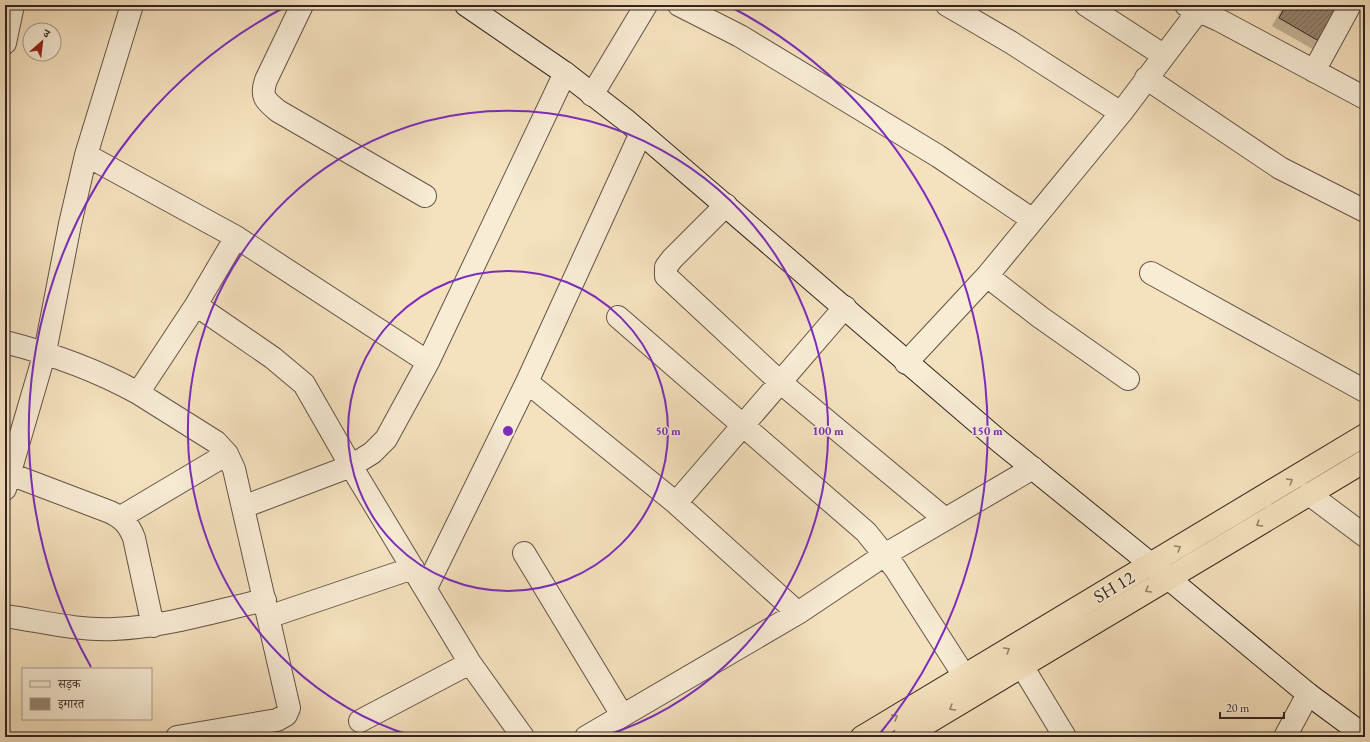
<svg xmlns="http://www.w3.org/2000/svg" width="1370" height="742" viewBox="0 0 1370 742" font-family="'EB Garamond','Noto Serif Devanagari',serif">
<defs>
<pattern id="building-hatch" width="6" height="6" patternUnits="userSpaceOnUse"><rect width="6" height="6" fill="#978672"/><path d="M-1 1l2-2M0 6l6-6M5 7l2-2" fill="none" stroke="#7c6d5d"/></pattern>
</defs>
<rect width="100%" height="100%" fill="#f5e1be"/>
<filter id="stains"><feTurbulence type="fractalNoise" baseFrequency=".005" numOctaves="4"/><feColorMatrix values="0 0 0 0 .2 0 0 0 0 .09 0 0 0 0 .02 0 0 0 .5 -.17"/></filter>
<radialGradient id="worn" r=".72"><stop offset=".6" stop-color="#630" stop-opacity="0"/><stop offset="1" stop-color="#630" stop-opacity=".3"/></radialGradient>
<path fill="#0003" d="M1284,5h62l-30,46 -44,-25z"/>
<path fill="url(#building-hatch)" stroke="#31241f" d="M1286,5h61l-23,39 -45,-26z"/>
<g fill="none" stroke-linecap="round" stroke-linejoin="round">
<defs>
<path id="street" d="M302,5l-36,75c-6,17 0,21 12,31l147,85
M679,5l61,31 198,120 95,64
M947,5l65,38 109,70
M1086,5l77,50
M1186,5l33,15 146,78
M5,43l8,-38
M1314,71l36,-66
M1146,78l134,90 85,43
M592,95l54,-90
M86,155l150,82 192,125
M726,205l-54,54 -6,8v9l114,106 165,137
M1151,273l214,118
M987,276l53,41 88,62
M196,305l77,53 31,26 47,82 119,197 53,74
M618,317l248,215 29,36 79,123
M5,342c47,12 90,27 133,51l58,-88 40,-68
M906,363l81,-87 134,-163 77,-102
M527,382l149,121 122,110
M138,393l78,49 11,12 7,15 55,239 -3,7 -9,5 -100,17
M10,474l100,38c13,6 19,13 24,26l19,88
M5,489l40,-137 25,-128 16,-69 46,-150
M1309,494l56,42
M676,503l169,-196
M243,507l108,-41 21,-13 14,-14 42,-77 137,-289
M121,517l106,-63
M524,553l98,162
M426,588l101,-206 114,-249
M5,616c36,5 73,15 109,13 51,-2 101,-18 151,-29
M268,617l145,-49
M1022,666l43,71
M360,721l110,-58
M586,737l212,-124 88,-59 147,-86
M1285,737l23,-43"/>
<path id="secondary" d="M466,5l99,68 62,48 372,320 169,137 140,116 57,42"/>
<path id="highway" d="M862,737l503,-302
M904,737l461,-276"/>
</defs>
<use href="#street" stroke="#625347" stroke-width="24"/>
<use href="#secondary" stroke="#31241f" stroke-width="24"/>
<use href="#highway" stroke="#31241f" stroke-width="24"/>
<use href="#street" stroke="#f8ecd5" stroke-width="22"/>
<use href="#secondary" stroke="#f8ecd5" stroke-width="22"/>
<use href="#highway" stroke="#f5e1be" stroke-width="22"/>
</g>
<defs><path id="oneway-chevron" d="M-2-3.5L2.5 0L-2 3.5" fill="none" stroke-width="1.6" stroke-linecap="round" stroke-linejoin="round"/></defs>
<g stroke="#93826e">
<use href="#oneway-chevron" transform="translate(1290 481) rotate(-31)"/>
<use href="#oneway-chevron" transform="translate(1259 524) rotate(149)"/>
<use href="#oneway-chevron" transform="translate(1178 548) rotate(-31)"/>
<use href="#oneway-chevron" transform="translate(1148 590) rotate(149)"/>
<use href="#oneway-chevron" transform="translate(1007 650) rotate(-31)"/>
<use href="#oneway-chevron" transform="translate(952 708) rotate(149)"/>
<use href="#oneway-chevron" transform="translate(895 717) rotate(-31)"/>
</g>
<g fill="none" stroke="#7b2cbf" stroke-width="2">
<circle cx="508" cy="431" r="160"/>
<path d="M412 736A320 320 0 1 1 604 736"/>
<path d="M91 667A479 479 0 0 1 287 6M729 6A479 479 0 0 1 878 736"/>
</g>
<g text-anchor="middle" stroke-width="3" stroke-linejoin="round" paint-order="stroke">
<g font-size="18" fill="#31241f" stroke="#f8ecd5">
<text transform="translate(1114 587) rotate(-31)" y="6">SH 12</text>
</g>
</g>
<circle cx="508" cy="431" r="6" fill="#7b2cbf" stroke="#f8ecd5" stroke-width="2"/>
<g font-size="12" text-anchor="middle" font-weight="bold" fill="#7b2cbf" stroke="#f8ecd5" stroke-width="3" stroke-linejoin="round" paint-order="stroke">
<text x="668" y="435">50 m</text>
<text x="828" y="435">100 m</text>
<text x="987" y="435">150 m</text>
</g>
<rect width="1370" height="742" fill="none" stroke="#f5e1be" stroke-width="20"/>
<rect x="6" y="6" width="1358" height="730" fill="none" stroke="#31241f" stroke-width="2"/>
<rect x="10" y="10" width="1350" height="722" fill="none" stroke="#31241f"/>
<rect x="22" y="668" width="130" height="52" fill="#f8ecd5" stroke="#a89c8c"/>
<rect x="30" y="681" width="20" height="6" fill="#f8ecd5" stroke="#a89c8c"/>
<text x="58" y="688" font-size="12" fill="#31241f">सड़क</text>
<rect x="30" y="698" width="20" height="12" fill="#978672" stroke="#a89c8c"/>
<text x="58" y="708" font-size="12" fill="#31241f">इमारत</text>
<g transform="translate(42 42) rotate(28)"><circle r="19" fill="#f8ecd5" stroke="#a89c8c"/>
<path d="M0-3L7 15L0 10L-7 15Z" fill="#8f2418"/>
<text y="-6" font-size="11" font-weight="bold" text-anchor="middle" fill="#31241f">उ</text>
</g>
<path d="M1220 712v6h64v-6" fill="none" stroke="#31241f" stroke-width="2"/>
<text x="1226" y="712" font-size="12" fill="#31241f" stroke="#f8ecd5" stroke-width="3" paint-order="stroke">20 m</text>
<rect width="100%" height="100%" filter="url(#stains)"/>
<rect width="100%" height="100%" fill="url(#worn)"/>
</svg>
